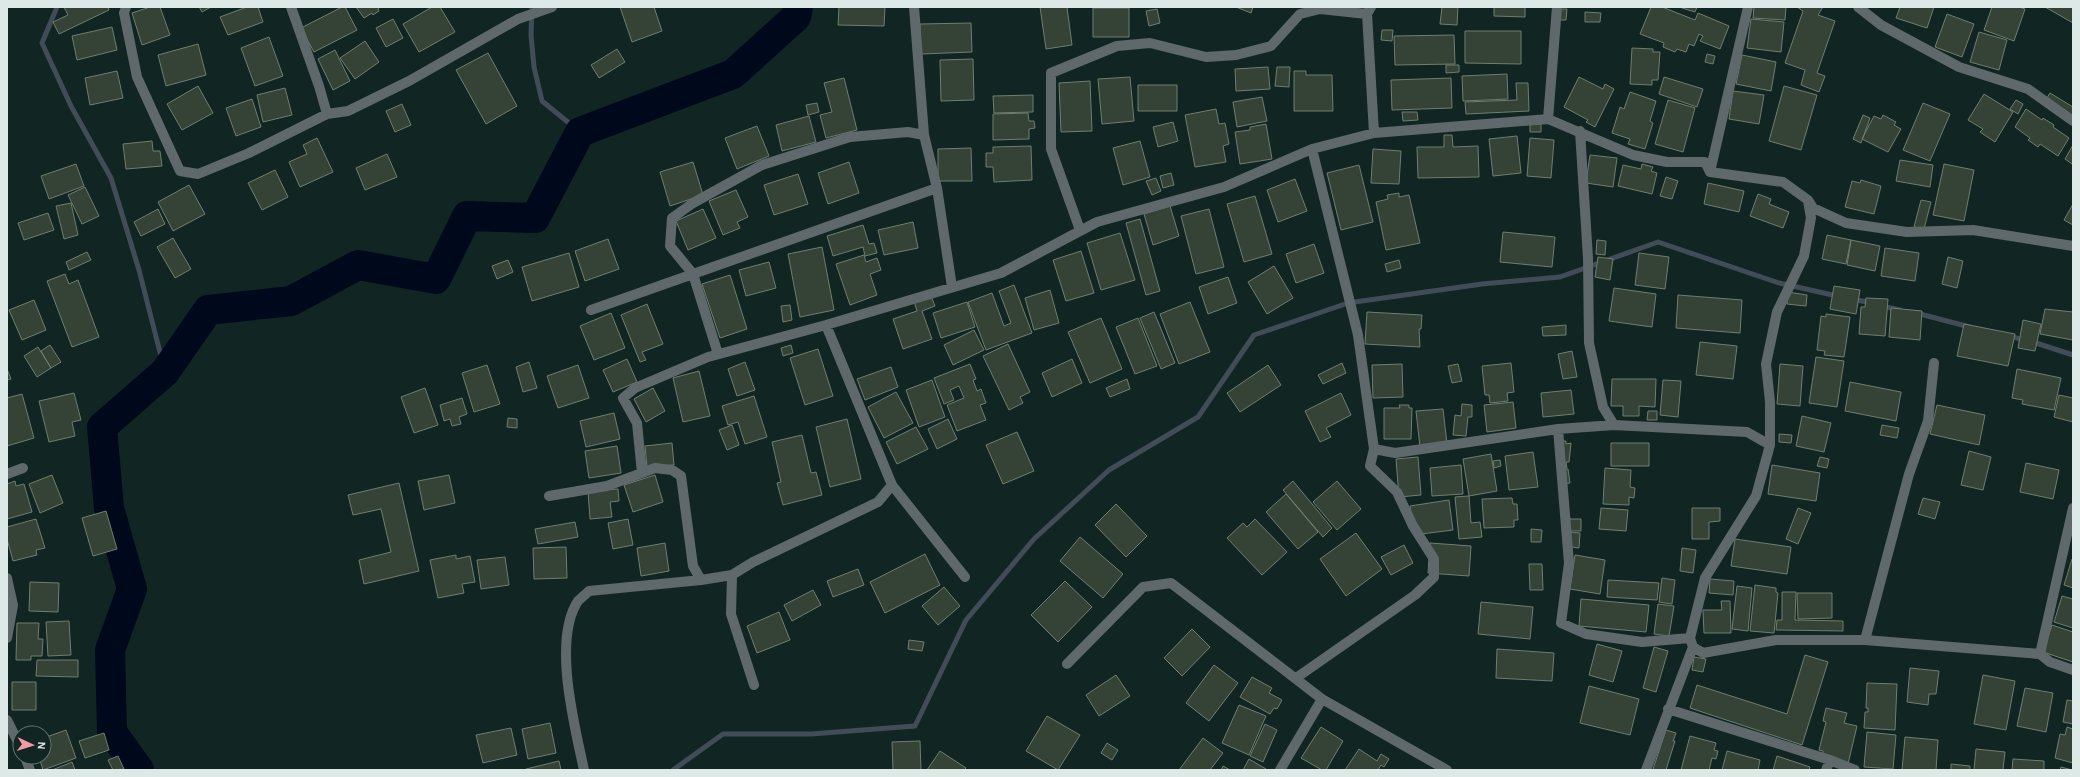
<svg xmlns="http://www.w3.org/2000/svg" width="2080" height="777" viewBox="0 0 2080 777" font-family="'Alegreya Sans',sans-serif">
<rect width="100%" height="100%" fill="#112622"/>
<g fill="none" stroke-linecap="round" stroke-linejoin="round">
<path stroke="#424c58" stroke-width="5" d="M57,7l-15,36 29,63 40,72 28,92 26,102
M532,7l-1,28 3,32 8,34 38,31
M1853,299l18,4
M1882,306l18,4
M1916,313l54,14
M2009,336l27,7 37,12
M673,770l50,-36h88l104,-8 51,-106 68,-81 75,-69 89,-53 56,-82 94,-32 134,-19 78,-7 98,-35 121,41 58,13"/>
<path stroke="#00081b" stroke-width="30" d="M139,770l-27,-38 -2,-82 22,-61 -23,-81 -7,-81 63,-55 43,-62 83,-9 67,-36 78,14 31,-63 68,2 45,-86 153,-58 63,-57 2,-10"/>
</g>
<path fill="#354236" stroke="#6f7e70" d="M64,7h44l1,3 -50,24 -6,-12 15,-7z
M150,7h10l10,28 -28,10 -10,-32z
M199,7h12l-9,5z
M247,7h11l5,15 -35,13 -8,-18z
M342,7h3l12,23 -43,22 -13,-24z
M356,7h24l-2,2 1,2 -6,4 -1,-2 -8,5z
M432,7h8l15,25 -36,20 -16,-28z
M620,7h34l8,24 -30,11z
M839,7h46l-1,19 -46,-1z
M1040,7h27l5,38 -26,4z
M1236,7h17l-2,6z
M1442,7h16l-1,18 -17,-1z
M1494,7h31v10l-31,-1z
M1651,7h11l33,13 3,-7 31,13 -9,23 -20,-8 3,-5 -4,-2 -5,12 -5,-2 -3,8 -9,-3 -2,3 -12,-5 1,-4 -24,-9z
M1679,7h18l-2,5z
M1754,7h32l-1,13 -32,-2z
M1797,7h26l-5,8 17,6 -18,52 8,3 -6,16 -18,-7 4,-15 -20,-7 18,-52z
M1900,7h34l-7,21 -31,-10z
M1992,7h27l6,2 -11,32 -30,-11z
M2045,7h28v16z
M1093,8h36v29h-36z
M1157,9l3,14 -11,3 -3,-15z
M1556,9h11l-1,11h-11z
M1585,12l16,1 -1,9h-15z
M1947,14l27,10 -12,33 -27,-10z
M393,19l10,19 -17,9 -10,-19z
M1751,19l33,3 -3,30 -34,-4z
M971,23l1,29 -51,2 -1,-30z
M112,27l5,23 -40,10 -5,-24z
M1382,30h11l-1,11 -11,-1z
M1465,31h56v33l-56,-1z
M1979,32l28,8 -8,30 -29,-8z
M1454,35l1,29 -60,1 -1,-29z
M269,37l14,39 -28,10 -14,-38z
M365,41l14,21 -24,17 -15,-21z
M198,44l8,31 -40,11 -8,-31z
M1632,48l21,1v3h7l-2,28h-6v5l-22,-1z
M617,49l8,13 -26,16 -8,-13z
M335,50l15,31 -17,9 -15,-31z
M488,53l29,53 -31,18 -30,-54z
M1707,54l8,2 -2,8 -8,-2z
M1742,55l34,7 -5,29 -35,-7z
M973,59l1,41 -33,1 -1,-41z
M1446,65h13v7l-13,1z
M1268,67l2,22 -34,2 -1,-22z
M1277,67h13l-1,20 -14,-1z
M117,71l6,27 -33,7 -5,-27z
M1294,71h12v4h26l1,36h-39z
M1507,74l1,25 -45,2 -1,-25z
M1130,77l4,44 -32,3 -4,-45z
M1579,77l24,12 2,-5 9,5 -19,38 -9,-5 2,-2 -24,-13z
M1664,77l39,12 -6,18 -38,-13z
M844,78l13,52 -31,8 -6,-23 12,-3 -8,-29z
M1451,78l1,30 -60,2 -1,-30z
M1090,81l2,50 -31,1 -2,-49z
M1516,83h12l1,28 -63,3 -1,-12 52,-2z
M1138,85h39v26h-39z
M198,86l15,27 -31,17 -15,-26z
M1784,86l33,9 -16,55 -32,-9z
M285,88l7,27 -29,7 -6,-27z
M1733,91l31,4 -5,29 -30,-5z
M1630,92l26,9 -6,20 3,2 -8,26 -17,-5 2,-5 -18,-6 8,-26 4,2z
M2050,93l23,14v15l-29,-19z
M1984,94l29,18 -18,30 -15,-10 3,-3 -15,-9z
M1033,95v17l-39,1 -1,-17z
M1262,97l5,24 -30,6 -4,-25z
M252,99l9,28 -25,9 -10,-28z
M1668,100l27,8 -12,44 -28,-8z
M2016,100l7,4 -5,10 -8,-5z
M817,103l2,9 -11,3 -2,-10z
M1923,103l27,11 -20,47 -27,-11z
M402,104l9,21 -16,7 -9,-21z
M1216,109l3,15 6,-1 4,21 -6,2 3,16 -31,5 -10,-52z
M2026,109l16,11 1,-2 11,7 -1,2 16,11 -11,18 -18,-12 -2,3 -10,-7 2,-2 -15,-11z
M1402,112h15l1,8 -15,1z
M1028,113l1,8h5l1,7 -6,1v10l-36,1v-26z
M1863,115l7,3 -9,25 -8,-4z
M1883,115l13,7 -2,3 7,4 -13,23 -26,-13 12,-23 7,3z
M809,116l7,26 -34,9 -6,-26z
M1173,122l5,19 -20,6 -5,-20z
M1266,124l6,35 -32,5 -5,-32 15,-2v-3z
M1530,124h11v8h-11z
M757,126l12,30 -32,13 -12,-31z
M1444,135h8l1,12 25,-1 1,31 -61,1 -1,-31h27z
M1517,136l4,37 -28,3 -4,-37z
M317,138l16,34 -33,15 -11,-25 18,-8 -4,-9z
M1530,138l24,2 -3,38 -24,-2z
M152,141l1,10h7l2,15 -36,3 -3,-25z
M1140,141l10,36 -27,8 -10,-37z
M2073,145v18l-1,1 -7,-5z
M1031,146l1,34 -38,2 -1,-15h-7v-14h7v-6z
M971,148l1,33h-34v-32z
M1373,149l28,2 -2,33 -28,-1z
M387,154l10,23 -32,13 -9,-22z
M1590,155l27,3 -4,29 -27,-4z
M1900,160l33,5 -3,22 -34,-6z
M693,162l10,33 -33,11 -10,-34z
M849,162l10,31 -31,11 -10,-31z
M76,164l8,22 -35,13 -8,-23z
M1642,164l11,3 -2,4 6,2 -5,21 -34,-8 5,-21 18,4z
M1944,164l30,6 -10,51 -31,-6z
M1359,165l14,57 -32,8 -14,-57z
M275,170l13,27 -26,13 -14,-27z
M1171,173l3,12 -11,3 -3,-12z
M798,174l10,30 -34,11 -10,-30z
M1666,177l12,4 -6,18 -12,-3z
M1156,178l5,13 -9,4 -6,-14z
M1295,179l12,32 -29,11 -11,-32z
M1861,180l20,6 -7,28 -29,-7 7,-26 8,2z
M1708,183l36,8 -5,21 -35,-8z
M189,185l16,29 -32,17 -15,-29z
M85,187l14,29 -17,8 -14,-29z
M736,190l12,27 -11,5 3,6 -17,7 -14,-34z
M1399,193v4l10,-2 11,48 -34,7 -10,-48 12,-3 -1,-4z
M1758,194l13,5 -2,5 20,8 -6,16 -33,-12z
M1255,196l17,58 -28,8 -17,-58z
M1921,200l10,2 -7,27 -10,-2z
M71,203l7,32 -14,4 -8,-33z
M2073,204v21l-9,-5z
M1170,206l9,30 -26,9 -9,-31z
M158,209l7,15 -24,12 -7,-14z
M703,209l13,29 -28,12 -12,-29z
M1209,209l15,58 -28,7 -15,-58z
M48,213l6,17 -30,10 -6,-17z
M1140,219l20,72 -14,4 -20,-72z
M913,222l5,26 -34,7 -6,-25z
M863,225l6,19 5,-1 3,10 -12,3 -2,-9 -30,9 -6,-20z
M1503,232l52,5 -3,30 -52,-5z
M1120,233l15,47 -34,10 -14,-47z
M1827,235l24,5 -5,24 -24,-5z
M173,238l18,31 -16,9 -18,-31z
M608,239l11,30 -34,12 -10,-30z
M1597,240l9,1 -1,14 -9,-1z
M1851,240l29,6 -5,25 -28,-6z
M1314,244l10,29 -28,10 -10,-29z
M822,247l12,63 -34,7 -12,-63z
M1885,248l34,5 -4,28 -34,-5z
M1081,251l13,42 -28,8 -13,-41z
M87,252l4,8 -22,10 -3,-8z
M569,253l10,34 -47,14 -10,-34z
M1639,253l30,4 -4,32 -30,-4z
M864,255l2,7 11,-4 4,12 -11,4 7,21 -27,10 -14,-41z
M1598,257l15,2 -3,21 -15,-3z
M1948,257l15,4 -6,27 -15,-4z
M508,260l5,12 -16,7 -5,-13z
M1399,260l2,8 -14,4 -2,-8z
M769,262l7,26 -30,8 -7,-26z
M1274,266l19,32 -26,16 -19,-32z
M65,274l4,10 9,-4 21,57 -27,10 -25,-66z
M730,275l17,54 -27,9 -18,-54z
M1228,277l9,26 -29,11 -9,-27z
M1014,285l18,48 -46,17 -18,-48 24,-9 12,33 7,-3 -12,-32z
M1834,286l26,4 -4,24 -26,-5z
M1614,288l42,6 -4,33 -43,-6z
M1050,290l9,33 -25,7 -9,-32z
M1788,292l19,3 -1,11 -19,-2z
M1678,295l64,5 -2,33 -64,-5z
M931,296l4,10 -13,5 10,28 -29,10 -10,-30 24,-8 -3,-10z
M1866,298l22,1 -3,37 -26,-2 2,-27h4z
M34,300l12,30 -24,10 -13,-30z
M967,302l8,25 -34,11 -8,-25z
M1190,302l20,50 -31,12 -19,-50z
M647,304l16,40 -21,8 4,8 -6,2 -19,-47z
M790,305l2,15 -9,2 -2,-16z
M1891,308l31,3 -2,29 -31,-3z
M2045,309l28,3v28l-33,-6z
M1154,312l21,51 -14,6 -21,-51z
M1367,312l55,3 -1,14h-2l1,18 -55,-3z
M611,313l14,35 -31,12 -14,-34z
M1826,314l24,3 -6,40 -20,-2 1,-4 -8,-1 4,-34 5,1z
M1101,318l21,51 -32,14 -22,-51z
M1138,318l19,48 -22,8 -19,-47z
M2023,320l18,4 -6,27 -17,-3z
M1964,324l51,10 -7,32 -51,-10z
M1566,325v10l-23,1 -1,-9z
M974,330l10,20 -31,15 -9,-20z
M1700,342l37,4 -4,33 -37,-4z
M1008,344l22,48 -10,5 3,6 -14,7 -26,-54z
M50,345l11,17 -10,6 -10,-17z
M791,345l2,8 -10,3 -2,-8z
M38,347l13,21 -14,9 -13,-21z
M818,349l15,47 -28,9 -15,-47z
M1572,351l5,26 -14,2 -5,-25z
M1816,357l28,4 -7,46 -28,-4z
M627,359l10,23 -24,10 -10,-22z
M1072,359l10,24 -30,14 -10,-24z
M529,362l8,26 -14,4 -7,-25z
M745,362l10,28 -18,6 -9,-27z
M1342,363l4,10 -23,11 -5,-9z
M1511,363l3,29 -7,1 1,8 -18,2 -1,-8h-4l-3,-29z
M970,364l6,15 -3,1 4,11 4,-2 5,14 -6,2 6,15 -29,11 -10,-26 17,-7 -5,-12 -9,4 4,10 -10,4 -10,-26z
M1402,364l1,33 -30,1 -1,-33z
M1458,364l4,17 -10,2 -4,-17z
M1780,364l23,2 -3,40 -23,-2z
M487,365l13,39 -26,8 -12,-39z
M578,365l11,33 -31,10 -11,-32z
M1268,365l13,20 -41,27 -13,-19z
M891,367l7,20 -33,13 -8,-21z
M7,369l4,10 -4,1z
M2017,369l44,9 -7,32 -32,-6 1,-4 -11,-2z
M699,371l11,45 -27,6 -10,-44z
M1127,379l3,10 -20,8 -4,-9z
M1612,379h44l-1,28 -16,-1v10h-16v-10h-12z
M932,380l13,37 -26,10 -13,-37z
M1663,380l18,1 -3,36 -18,-2z
M1850,382l51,10 -5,29 -51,-10z
M425,388l13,37 -24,8 -13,-36z
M653,388l12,23 -19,11 -12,-23z
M1571,390l3,24 -31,3 -2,-24z
M896,392l17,31 -29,15 -16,-31z
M74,393l7,27 -9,2 3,14 -26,6 -10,-41z
M1341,393l10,22 -25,13 5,9 -11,5 -15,-31z
M22,394l12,44 -27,8v-48z
M2059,395l14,3v24l-19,-5z
M754,396l13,41 -22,7 -7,-22 -10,3 -6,-19z
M462,398l5,16 -8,3 2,7 -9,2 -2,-7 -6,2 -4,-16z
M1513,402l3,26 -29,4 -3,-27z
M1462,404l10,1v12h-4l-2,19 -13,-1 2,-20 6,1z
M1399,405h10v3h3l-1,31h-27v-31h16z
M1937,405l48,10 -6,30 -49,-11z
M1443,409l4,35 -27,3 -4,-36z
M1648,411h9v9h-10z
M614,413l6,26 -34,8 -6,-26z
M1802,416l29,7 -7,29 -28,-6z
M508,418l9,1v9l-10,-1z
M847,419l14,60 -31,8 -14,-60z
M948,419l9,20 -20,10 -9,-20z
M732,425l7,20 -12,5 -8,-20z
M1882,425l17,3 -2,10 -17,-3z
M916,427l12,22 -31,15 -11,-22z
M1017,432l17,39 -31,13 -17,-39z
M1779,434l13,1 -1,8 -12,-1z
M802,435l9,38 5,-1 6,23 -39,10 -6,-22 4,-1 -9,-40z
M1556,441h10v3l5,-1 -2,19h-3l1,6h-10z
M672,443l2,22 -27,2 -2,-21z
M1611,443h38v23h-38z
M617,446l4,27 -32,5 -4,-27z
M1969,451l22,6 -8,33 -22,-5z
M1533,452l5,35 -29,3 -4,-34z
M1491,454l6,37 -28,5 -6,-37z
M1418,457l3,38 -22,2 -3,-38z
M1820,457l9,2 -2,9 -10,-2z
M1500,460l1,6 -7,2 -1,-7z
M2026,463l33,7 -6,29 -33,-7z
M1461,465l2,29 -31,2 -2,-28z
M1772,465l48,8 -4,28 -48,-7z
M1605,468l26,2 -1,17 5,1 -1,10 -5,-1v8l-26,-1z
M1568,469l2,14 -10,1 -2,-14z
M52,475l11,28 -23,10 -11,-29z
M449,475l6,28 -31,7 -6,-29z
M655,475l8,27 -30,10 -9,-27z
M15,481l1,5 8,-2 8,28 -25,7v-35z
M1293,481l39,47 -9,9 -40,-47z
M1337,481l24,28 -24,21 -24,-28z
M399,483l20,88 -55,13 -5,-24 32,-8 -10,-43 -28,6 -5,-20z
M618,489l1,12 -9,1 2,15 -22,2 -2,-28z
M1286,494l32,38 -20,17 -32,-37z
M1469,496l2,27 9,-1 2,15 -23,2 -4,-42z
M1512,498l1,6h4l1,16h-4v7l-30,1 -2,-29z
M1923,498l17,4 -5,17 -17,-5z
M1449,500l4,30 -32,4 -7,-2 -4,-26z
M1116,504l31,32 -21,21 -31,-32z
M1601,508l27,2 -2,21 -27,-2z
M1692,508h28v13l-11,1v17h-17z
M1798,508l13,5 -13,31 -12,-5z
M106,511l11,38 -24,7 -11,-38z
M36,519l9,29 -9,2 1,5 -24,6 -6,-22v-12z
M628,519l5,26 -20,4 -5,-26z
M1255,519l32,33 -25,23 -35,-37 16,-15 4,4z
M1567,519h14v12h-14z
M575,522l3,15 -40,7 -3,-15z
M1531,529l11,1 -1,12h-10z
M1566,532l14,1 -1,15 -14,-2z
M1356,533l26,36 -36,27 -26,-37z
M1080,537l43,37 -20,24 -43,-37z
M1735,539l56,8 -4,27 -56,-8z
M665,543l4,28 -28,5 -4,-28z
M1430,543l41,3 -2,30 -41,-3z
M1404,545l9,18 -22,12 -10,-18z
M566,547l1,31 -33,1 -1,-31z
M1682,548l14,2 -3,23 -13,-2z
M925,554l15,31 -55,28 -15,-31z
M456,555v4l14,-3 5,26 -13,2 2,9 -26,5 -8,-38z
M1575,555l30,5 -5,34 -30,-5z
M505,557l4,28 -28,4 -4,-29z
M2072,559l1,1v28l-9,-3z
M1529,564h13l1,26h-13z
M858,569l6,16 -31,12 -6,-16z
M1662,578l13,2 -3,24 -13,-2z
M1710,579l24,2 -1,14 -24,-2z
M1608,580l51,3 -2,17 -50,-3z
M1065,581l27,26 -34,35 -27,-27z
M30,582l29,1 -1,29 -29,-1z
M1755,585l21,3v4l2,1 -4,40 -24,-2z
M1737,586l15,2 -4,43 -16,-2z
M944,587l16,19 -22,19 -16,-19z
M813,590l8,15 -29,16 -8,-16z
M1782,592h14l-1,28 48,1v10l-67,-1 1,-10h5z
M1797,593h35v25l-34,1z
M2062,596l11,3v29l-19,-6z
M1581,599l68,6 -3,27 -67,-6z
M1721,601h9l1,32h-27l-1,-23h19z
M1481,602l52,5 -3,32 -52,-5z
M1658,604l16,2 -5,30 -15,-2z
M779,612l11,28 -33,13 -10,-27z
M69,621l2,34 -23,1 -2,-34z
M17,623h22l-1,16h5l-1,17h-11v4h-15z
M2052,625l21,7v30l-30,-10z
M1192,629l18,18 -28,29 -18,-18z
M909,640l15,2 -2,9 -14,-2z
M1597,644l25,7 -9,31 -24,-7z
M1654,647l14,4 -12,41 -13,-4z
M1497,649l57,4 -2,28 -56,-3z
M1805,655l23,7 -26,83 -112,-37 7,-23 90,29z
M1694,657l12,2 -3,13 -11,-2z
M37,660h41v17l-42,-1z
M1214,665l24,18 -29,38 -23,-18z
M1910,668l29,3 -3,23h-7l-1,11 -21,-3z
M1116,675l14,21 -31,20 -13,-21z
M1983,675l32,6 -9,49 -32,-6z
M1252,677l20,11 -3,5 13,7 -5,9 -3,-1 -4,6 -30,-17z
M12,682h24v28h-24z
M1867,683l30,1 -2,46 -31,-2 1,-16h3v-4h-2z
M1589,686l50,13 -9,36 -50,-12z
M2025,688l28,5 -7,39 -29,-6z
M2067,700l6,1v23l-10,-2z
M1239,705l27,11 -17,39 -27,-12z
M1826,708l21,5 -3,10 13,3 -9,38 -26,-7 1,-6 -4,-1 7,-28 -3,-1z
M1047,716l33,19 -22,35 -32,-19z
M550,723l6,30 -28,6 -6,-30z
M1265,724l12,6 -14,32 -13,-6z
M1321,727l22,14 -17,29h-4l-21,-12z
M2067,727l6,2v34l-18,-5 5,-24 5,1z
M511,728l6,27 -34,8 -7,-28z
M66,730l10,28 -33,12 -4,-13h5v-19z
M1666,730l10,3 -3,8h2l-9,29h-11l-2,-1z
M1867,732l29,3 -3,34 -29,-2z
M104,733l5,17 -24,8 -6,-17z
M1690,736l26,7 -2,7 4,1 -2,8 -4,-1 -3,12h-28z
M1905,737l33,3 -2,30h-34z
M1203,738l20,15 -13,17h-31z
M920,741l1,29h-28l-1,-28z
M1107,743l11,7 -6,10 -11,-7z
M1359,749l18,12 4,-7 8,5 -5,8 -3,-2 -3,5h-33z
M1976,749l29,3 -2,18h-29z
M940,751l26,17 -2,2h-37z
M1727,751l33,9 -2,10h-36z
M118,756l6,13 -11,1 -5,-10z
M1777,756l33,11 -1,3h-36z
M1249,759l17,10v1h-23z
M2013,759l31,2v9h-32z
M559,761l2,9h-35v-1z
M72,762l3,8h-23z
M1951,764l19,2v4h-19z
M1223,766l7,4h-9z
M2061,767l11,3h-12z"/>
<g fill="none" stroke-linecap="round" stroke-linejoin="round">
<path stroke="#5f696c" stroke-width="10" d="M126,7l-2,6 13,64 43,94 18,3 51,-21 78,-39 21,-3 61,-30 109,-62 34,-12
M291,7l28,79 8,28
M914,7l10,128 13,53 15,99
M1371,7l-4,7 7,119
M1858,7l23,18 78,42 69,22 45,32
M1548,119l9,-112
M1580,131l8,127 1,85 14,64 11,18
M1312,149l46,186 16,114 21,4 163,-24 56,-4 133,7 23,13
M1710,172l38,-165
M1080,230l-29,-81v-76l66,-27 33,-3 56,14 30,-2 35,-9 29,-32 20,-5 47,5
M591,310l346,-122
M826,325l66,160 73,92
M718,354l-25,-80 -23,-28 2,-28 21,-15 69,-38 88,-28 58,-5 16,3
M1558,429l11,134 -8,60 25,11 56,8 48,-4
M642,473l-5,-50 -14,-25 12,-10 73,-31 118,-32 175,-52 96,-51 127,-35 88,-38 62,-16 174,-14 85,36 34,7h38l5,10 73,10 25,18 5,8 33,15 61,9 66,-2 100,16
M7,474l16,-6
M549,496l58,-10 48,-18 17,2 9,6 12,90 8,14
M732,575l-1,39 23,71
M7,578l6,27 -6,33
M1865,640l44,-166 19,-53 6,-58
M1693,647l10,6 73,-13h89l175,14 10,8 23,8
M2040,654l33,-146
M1067,664l76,-77 28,-4 151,116 125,71
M1296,678l119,-83 19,-18v-18l-21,-33 -16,-34 -27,-26 4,-17
M1668,709l162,51 25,10
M7,720l13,26
M25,757l5,13
M584,770c-9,-43 -32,-130 -6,-169 3,-3 8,-7 11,-10l112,-11 31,-5 21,-13 125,-60 14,-17
M1280,770l42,-71
M1646,770l47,-123 -3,-9 15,-60 51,-82 14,-51v-43l-4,-38 11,-52 27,-56 7,-38 -3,-17
M1826,770l4,-10"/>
</g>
<rect width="2080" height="777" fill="none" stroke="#dce9e6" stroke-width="16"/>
<g transform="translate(32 745) rotate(94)"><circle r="19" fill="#112622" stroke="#627470"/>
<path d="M0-3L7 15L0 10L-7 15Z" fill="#f49aa4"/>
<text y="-6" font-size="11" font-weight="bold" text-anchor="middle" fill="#dce9e6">N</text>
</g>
</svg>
